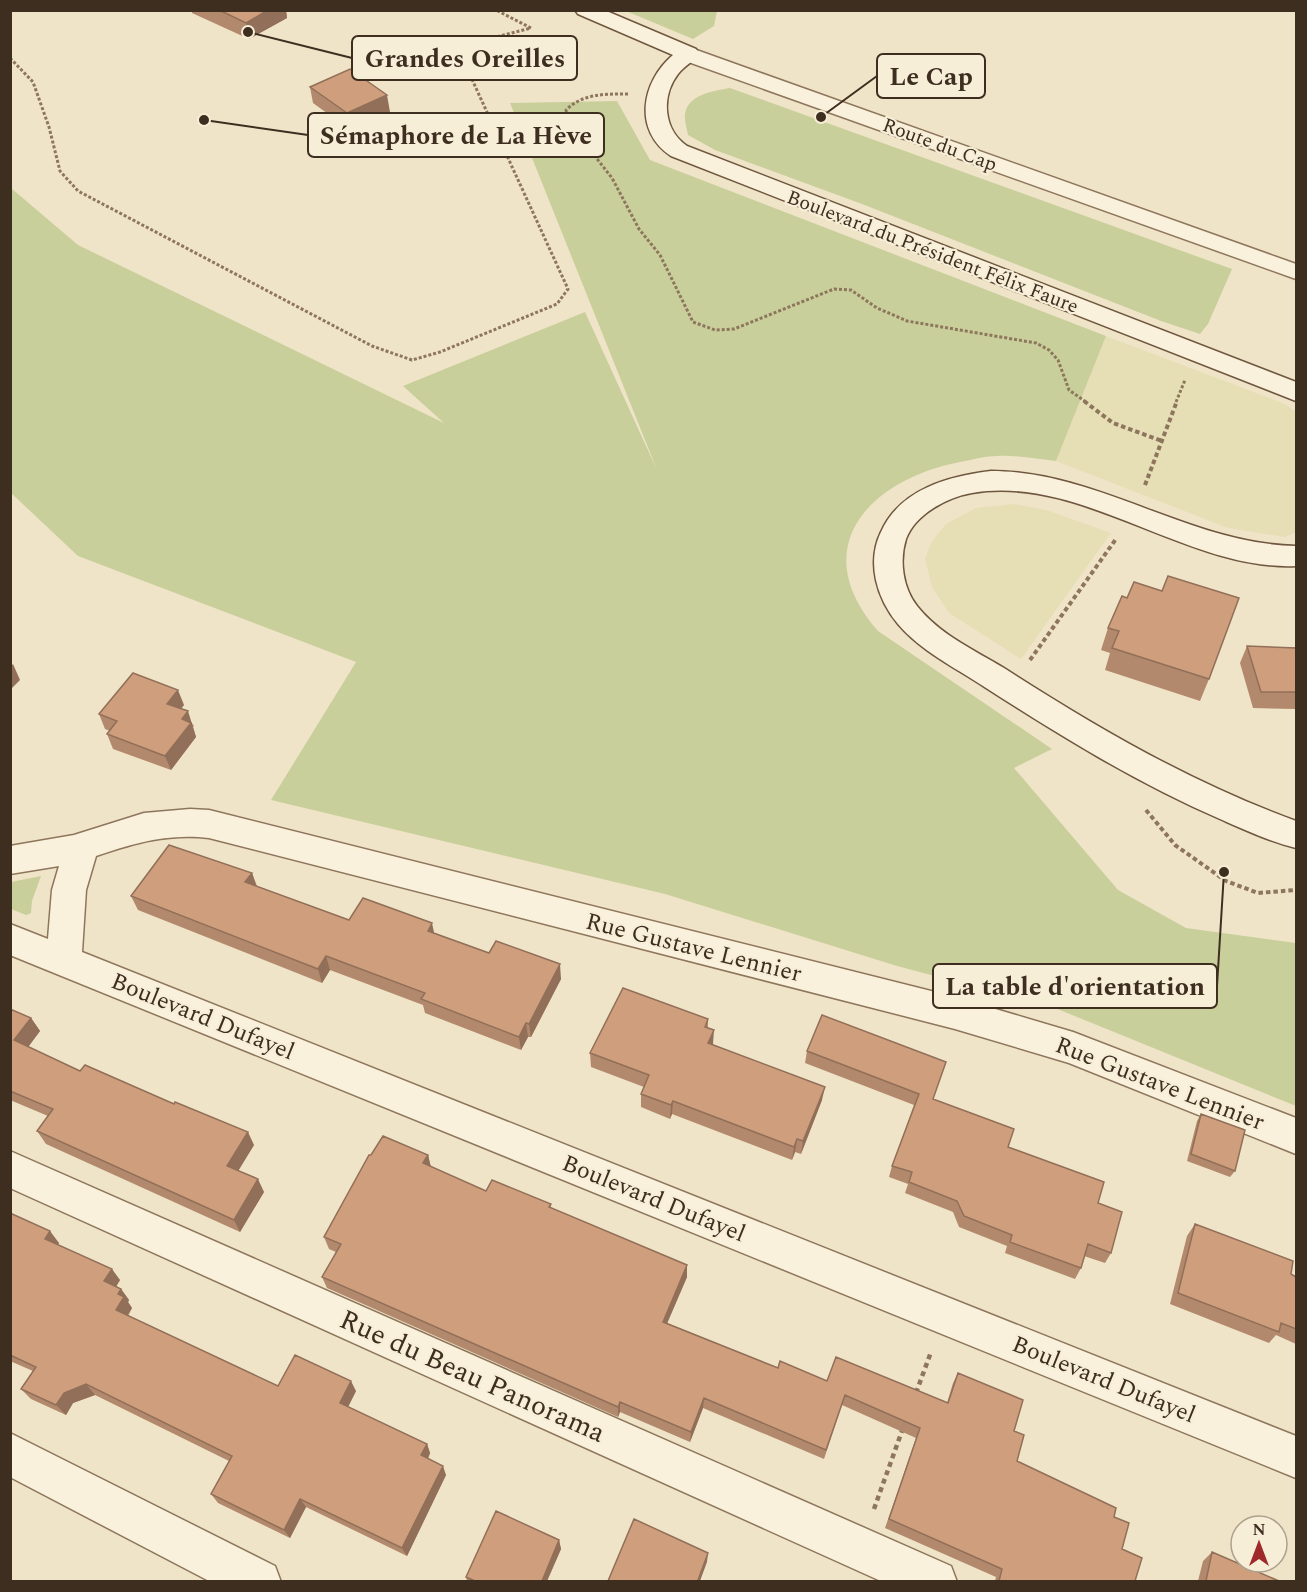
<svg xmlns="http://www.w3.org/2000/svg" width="1307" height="1592" viewBox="0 0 1307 1592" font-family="Spectral,serif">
<rect width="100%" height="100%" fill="#f0e4c8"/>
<path fill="#e6deb5" d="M1106,336l179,68 11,8v120l-11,5 -57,-9 -172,-67z
M1014,504l32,6 65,23 -90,126 -72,-46 -17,-26 -7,-28 7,-18 14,-17 30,-16z"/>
<path fill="#c9cf9b" d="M626,11h91l-3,15 -21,13z
M730,88l502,181 -24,55 -8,10 -39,-13 -299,-117 -147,-54 -27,-15c-1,-6 -4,-15 -3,-21 3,-20 29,-23 45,-26z
M617,101l33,59 456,176 -50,125c-19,-2 -40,-6 -59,-5 -11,0 -22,3 -32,5 -92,16 -162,84 -87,170l174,118 -38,19 104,122 68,38 110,15v163l-241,-98 -158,-42 -232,-72 -394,-94 85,-138 -278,-106 -67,-63v-305l67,57 366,178 -41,-37 182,-74 72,158 -147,-367z
M41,876l-9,25 -1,12 -5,2 -15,-6v-27z"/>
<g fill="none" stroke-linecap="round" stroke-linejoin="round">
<defs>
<path id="street" d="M688,47l608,217v15l-616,-220 -3,-5 3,-5z
M190,809l19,1 746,187 118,35 223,86v36l-227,-91 -114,-34 -746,-191c-41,-5 -75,5 -113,18l-10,34 -4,62 1214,484v42l-1286,-523v-31l38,15 4,-49 7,-24 -49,8v-28l64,-11 70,-22z
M10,1151l941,415 6,16h-74l-873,-394z
M10,1433l265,133 6,16h-70l-201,-105z"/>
<path id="secondary" d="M575,10h29l92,39 3,5c-6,8 -15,12 -21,20 -17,22 -15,56 9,72l609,236v19l-625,-245c-38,-25 -30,-74 2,-101l-95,-41z
M991,471c107,0 199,73 305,75v20c-109,5 -214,-92 -324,-73 -24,4 -57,21 -66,46 -7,22 -3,49 11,67 22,28 57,44 87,62 93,60 188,115 292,153v27c-25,-6 -51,-18 -76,-29 -83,-36 -161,-84 -237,-133 -29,-19 -62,-35 -85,-62 -21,-25 -32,-61 -17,-92 19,-43 68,-56 110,-61z"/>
</defs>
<use href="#street" stroke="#8d765c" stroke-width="3"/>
<use href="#secondary" stroke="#6f573f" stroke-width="3"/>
<path stroke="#8d765c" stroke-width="3" stroke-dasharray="3 2" stroke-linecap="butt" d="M10,58l23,24 16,45 11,44 18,20 294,155 40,14 28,-8 117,-48 11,-15 -109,-238 14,-8 58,-15 -35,-18
M628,94c-22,0 -45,-1 -62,16l3,13 43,55 27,51 21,26 33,67 22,8 19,-1 100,-40 17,1 26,18 30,13 129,22 13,7 9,10 11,30 17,12
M1176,402l9,-22"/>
<path stroke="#8d765c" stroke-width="4" stroke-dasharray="4.5 3" stroke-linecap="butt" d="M1084,401l29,22 49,18
M1145,485l32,-84
M1030,660l86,-121
M1146,810l29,35 51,36 32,12 38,-3"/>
<path stroke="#8d765c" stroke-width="4.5" stroke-dasharray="5 4" stroke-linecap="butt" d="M916,1393l15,-41
M874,1509l29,-81"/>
<use href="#street" fill="#faf1dc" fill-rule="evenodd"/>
<use href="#secondary" fill="#faf1dc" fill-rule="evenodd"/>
</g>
<path fill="#b2896c" d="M192,10h94l1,8 -38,21 -57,-26z
M310,87l80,25 -40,18 -37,-27z
M1122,596l87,83 -9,22 -95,-31 5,-17 -9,-3 7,-22z
M1247,646l49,2v61l-43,-1 -13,-45z
M184,705l-3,3 13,18 -1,1 3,10 -25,33 -58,-21 -6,-15 3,-3 -5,-2 -6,-15z
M252,873l5,13 92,34 85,13 127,46 -30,58h-3l-7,13 -96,-37 -2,-8 -93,-35 -8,13 -184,-73 -7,-14z
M10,1009l21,9 9,13 -12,16 52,24 174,74 -16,25 26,22 -24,40 -194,-88 -9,-13 11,-15 -38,-16z
M708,1019v9l5,17 109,55 -21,54 -6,-2 -3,8 -120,-46 -2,5 -29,-12v-13l3,-7 -53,-20 -1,-14z
M807,1051l139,11 -13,37 165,104 13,50 -6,10 -21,-7 -3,12 -6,11 -70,-26 2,-7 -48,-19 -6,-15 -48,-19 3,-9 -19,-7 3,-11 22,-61 -109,-42z
M1201,1114l34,57 -5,6 -43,-16 10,-40z
M371,1155h57l3,12 55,24 65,13v4l136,69 -20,46 111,45 49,13 120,22 6,-20 5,-10 56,58 3,30 97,56 8,32 13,32h-140l1,-4 -111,-49 31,-90 -74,-33 -18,54 -121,-51 -13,34 -70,-30 -2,5 -291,-129 -5,-11 14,-25 -7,-3 -5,-12z
M10,1213l49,30 -1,2 62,35 -4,6 5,3 8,11 -1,2 4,6 -4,8 150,70 78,5 -8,16 79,37 3,9 -2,6 18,16 -39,81 -101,-49 -16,31 -72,-35 -7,-9 18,-33 -134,-66 -22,8 -7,12 -35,-16 -10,-10 12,-18 -23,-10z
M1195,1224l96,50 5,3v67l-20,-9 -7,8 -99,-39 17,-68z
M559,1540l2,9 -14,32h-80l-1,-4z
M1212,1552l67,29h-81l5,-20z"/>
<path fill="#916f58" d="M268,10h18l1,8 -38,21 -3,-16z
M387,95l3,17 -40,18 -3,-17z
M13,664l7,16 -10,10v-23z
M178,690l6,15 -11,14 -6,-15z
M188,711l8,26 -25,33 -6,-14 17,-37z
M252,873l5,15 -12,-6z
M432,923l3,14 -7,-6z
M326,956l4,14 -8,13 -4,-14z
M560,964l1,15 -30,58 -2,-13z
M31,1018l9,13 -17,23 -9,-14z
M526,1023l2,14 -7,13 -2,-13z
M714,1030l-1,14 -6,13 1,-14z
M825,1087l-3,13 -21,54 2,-13z
M673,1101l-1,13 -2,5 1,-14z
M248,1132l6,13 -20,33 -7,-12z
M797,1139l-2,13 -3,8 2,-13z
M428,1155l3,13 -8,-5z
M258,1179l6,13 -24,40 -6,-12z
M50,1231l9,12 -5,8 -9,-12z
M687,1265v12l-24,56v-11z
M112,1269l8,11 -7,12 -9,-11z
M121,1289l8,11 -1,2 4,6 -8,13 -8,-11 2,-16z
M351,1381l5,10 -11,22 -5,-10z
M86,1384l9,11 -22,8 -7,12 -10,-10 8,-12z
M704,1398l-1,10 -13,34 1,-10z
M620,1402v10l-2,5v-10z
M427,1444l3,9 -5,12 -4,-10z
M443,1466l3,9 -39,81 -5,-8z
M300,1499l6,8 -16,31 -6,-8z
M559,1540l2,9 -14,32h-5z
M708,1553l-1,9 -7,19h-2z"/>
<path fill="#cf9f7d" stroke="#916f58" stroke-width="1.5" d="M219,10h49l-22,13z
M350,69l37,26 -40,18 -37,-26z
M1168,576l71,22 -30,81 -97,-31 7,-17 -11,-3 14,-32 5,2 7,-16 28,9z
M1247,646l49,2v44h-35z
M133,673l45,17 -11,14 21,7 -6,8 9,4 -26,33 -58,-22 10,-13 -18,-7z
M169,845l83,28 -7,9 104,38 14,-22 69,25 -4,8 61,22 7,-12 64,23 -31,60 -3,-1 -7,14 -98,-38 4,-6 -99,-37 -8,13 -187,-73z
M623,988l85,31 -3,8 9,3 -6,13 117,44 -22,54 -6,-2 -3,8 -121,-46 -2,4 -30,-11 8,-19 -59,-22z
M10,1009l21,9 -17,22 66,31 5,-6 89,39 1,-2 73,30 -21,34 31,13 -24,41 -197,-89 16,-22 -43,-18z
M822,1015l124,47 -13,37 81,30 -6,18 96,35 -6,21 24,9 -11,41 -23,-9 -7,24 -71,-26 2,-7 -48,-19 -7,-15 -48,-19 3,-10 -20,-6 27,-72 -112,-43z
M1201,1114l44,16 -10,41 -44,-17z
M383,1136l45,19 -5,8 63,28 6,-11 59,24 -2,3 138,58 -24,57 115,46 2,-7 47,20 9,-24 112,46 10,-30 65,27 -9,31 10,4 -7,26 99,47 -2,9 15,6 -7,26 20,9 -7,23h-136l3,-12 -113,-50 31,-91 -75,-33 -19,55 -122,-52 -13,34 -71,-30 -2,5 -296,-130 19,-33 -17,-7 45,-82h2z
M10,1213l40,18 -5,8 67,30 -8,12 17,8 -3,5 6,3 -8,13 162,76 17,-31 56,26 -11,22 87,41 -6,11 22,11 -41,82 -102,-49 -16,31 -73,-36 21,-38 -146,-72 -22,9 -8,12 -35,-16 15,-22 -26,-12z
M1195,1224l98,37 -2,13 5,3v52l-15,-6 -2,9 -101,-39z
M496,1511l63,29 -17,41h-67l-9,-4z
M634,1519l74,34 -10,27 3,1h-93z
M1212,1552l67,29h-73z"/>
<g text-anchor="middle" stroke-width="4.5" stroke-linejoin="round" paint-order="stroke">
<g font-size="20" fill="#3d2e20" stroke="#f7eed8">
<text transform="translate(940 144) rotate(20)" y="7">Route du Cap</text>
<text transform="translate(933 251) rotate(21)" y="7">Boulevard du Président Félix Faure</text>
</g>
<g font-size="24" fill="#3d2e20" stroke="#f7eed8">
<text transform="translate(694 947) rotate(14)" y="8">Rue Gustave Lennier</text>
<text transform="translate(203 1016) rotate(22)" y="8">Boulevard Dufayel</text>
<text transform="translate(1160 1083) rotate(21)" y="8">Rue Gustave Lennier</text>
<text transform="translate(654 1198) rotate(22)" y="8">Boulevard Dufayel</text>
<text transform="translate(1104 1379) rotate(22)" y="8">Boulevard Dufayel</text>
</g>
<g font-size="28" fill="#3d2e20" stroke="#f7eed8">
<text transform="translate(473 1375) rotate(24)" y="10">Rue du Beau Panorama</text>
</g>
</g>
<path fill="none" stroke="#3d2e20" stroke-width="2" d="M248 32L352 58M821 117L877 76M204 120L308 135M1224 872L1217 986"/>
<g fill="#3d2e20" stroke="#f7eed8" stroke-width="2">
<circle cx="248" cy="32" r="6"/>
<circle cx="821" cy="117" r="6"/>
<circle cx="204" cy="120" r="6"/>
<circle cx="1224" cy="872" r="6"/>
</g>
<g fill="#f7eed8" stroke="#3d2e20" stroke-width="2">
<rect x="352" y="36" width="225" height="44" rx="6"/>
<rect x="877" y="54" width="108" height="44" rx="6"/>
<rect x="308" y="113" width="296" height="44" rx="6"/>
<rect x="933" y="964" width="284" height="44" rx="6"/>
</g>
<g font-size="26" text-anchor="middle" font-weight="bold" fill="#3d2e20">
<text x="465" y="67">Grandes Oreilles</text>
<text x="931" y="85">Le Cap</text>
<text x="456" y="144">Sémaphore de La Hève</text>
<text x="1075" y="995">La table d'orientation</text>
</g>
<rect width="1307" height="1592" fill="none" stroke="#3d2e20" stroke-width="24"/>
<g transform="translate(1259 1544)"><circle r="28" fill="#f7eed8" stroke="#ada18e" stroke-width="1.5"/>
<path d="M0-4.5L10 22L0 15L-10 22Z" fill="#9e2a2b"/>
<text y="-9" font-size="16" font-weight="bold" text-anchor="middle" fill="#3d2e20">N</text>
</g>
</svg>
